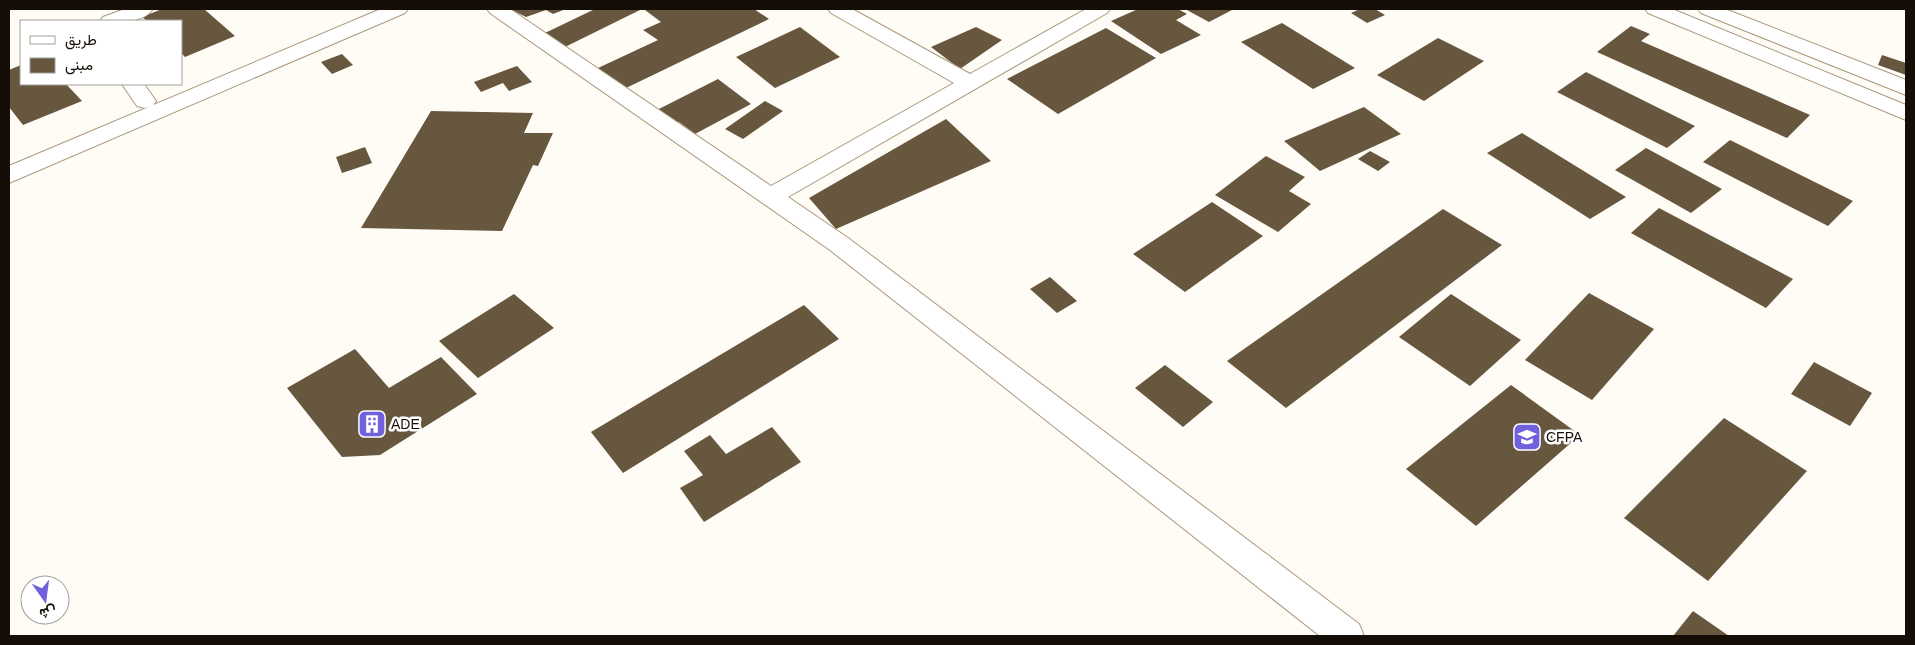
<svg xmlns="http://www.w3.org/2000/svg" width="1915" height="645" viewBox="0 0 1915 645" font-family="Helvetica,Vazirmatn,sans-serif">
<rect width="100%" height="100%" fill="#fffbf5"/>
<path fill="#68573f" d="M162,9h42l31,27 -50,21 -4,-4v-32h-34l-5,-4z
M510,9h56l-13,5 -7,-4 -20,7z
M595,9h47l-77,38 -20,-14z
M648,9h106l15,10 -145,70 -26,-21 60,-28 -15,-10 18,-8 -16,-12z
M1138,9h40l9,5 -11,6 25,15 -40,19 -50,-33z
M1185,9h49l-25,13z
M1360,9h15l10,6 -18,8 -16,-10z
M1282,23l73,45 -42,21 -72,-47z
M1631,26l19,8 -9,7 169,74 -23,23 -190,-86z
M800,27l40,30 -65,31 -39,-31z
M976,27l26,13 -42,29 -29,-22z
M1106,28l50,30 -98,56 -51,-35z
M1438,38l46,23 -60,40 -47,-26z
M342,54l11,11 -21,9 -11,-12z
M1882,55l24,8v12l-28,-10z
M21,65v19h45l16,17 -59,24 -14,-18v-37z
M517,66l15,16 -23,9 -6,-8 -22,9 -7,-10z
M1586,72l109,54 -28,22 -110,-56z
M718,79l33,25 -56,30 -16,-12 -6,3 -18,-14z
M765,101l18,10 -40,28 -18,-10z
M1364,107l37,27 -81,37 -36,-30z
M431,111l102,2 -9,20h29l-15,33 -5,-1 -31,66 -141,-3z
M946,119l45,42 -155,68 -27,-31z
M1522,133l104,64 -36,22 -103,-66z
M1730,140l123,61 -25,25 -125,-64z
M365,147l7,16 -30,10 -6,-16z
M1646,148l76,41 -31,24 -76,-43z
M1370,151l20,11 -12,9 -20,-12z
M1266,156l39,21 -16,14 22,13 -33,28 -63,-37z
M1212,202l51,34 -78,56 -52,-38z
M1659,208l134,71 -27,29 -135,-75z
M1443,209l59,36 -216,163 -59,-47z
M1050,277l27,24 -20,12 -27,-24z
M1589,293l65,36 -62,71 -67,-40z
M514,294l40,34 -76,50 -39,-37z
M1451,294l70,46 -51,46 -71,-49z
M804,305l35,34 -216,134 -32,-41z
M355,349l34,39 52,-31 36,37 -97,61 -38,2 -55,-69z
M1814,362l58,31 -22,33 -59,-32z
M1165,365l48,37 -30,25 -48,-39z
M1511,385l69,50 -104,91 -70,-57z
M1724,418l83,53 -99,110 -84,-63z
M772,427l29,35 -97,60 -24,-34 23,-13 -19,-24 26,-16 16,19z
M1693,611l36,25h-56z"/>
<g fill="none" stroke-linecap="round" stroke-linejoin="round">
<defs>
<path id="street" d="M125,9h28c-10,15 -38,13 -53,12l3,-4z
M487,9h23l261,177 183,-103 -123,-70 -3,-4h24l118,65 116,-65h24l-3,4 -319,184 60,41 511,386 5,12h-44l-490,-386 -340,-237z
M122,84h22l12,17 -3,5 -8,2 -8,-2z"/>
<path id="secondary" d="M381,9h27l-3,4 -396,170v-17z
M1645,9h27l234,96v15l-258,-107z
M1698,9h27l181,71v15l-205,-82z"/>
</defs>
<use href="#street" stroke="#ab987e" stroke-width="2"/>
<use href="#secondary" stroke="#ab987e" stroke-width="2"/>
<use href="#street" fill="#fff" fill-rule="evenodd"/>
<use href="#secondary" fill="#fff" fill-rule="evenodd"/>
</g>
<defs>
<symbol id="building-square" viewBox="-11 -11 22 22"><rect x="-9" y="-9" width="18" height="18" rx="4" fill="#7261dc" stroke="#fff"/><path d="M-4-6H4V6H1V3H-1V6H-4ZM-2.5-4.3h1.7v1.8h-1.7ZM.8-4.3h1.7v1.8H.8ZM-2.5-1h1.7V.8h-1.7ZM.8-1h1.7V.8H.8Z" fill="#fff"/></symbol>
<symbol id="university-square" viewBox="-11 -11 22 22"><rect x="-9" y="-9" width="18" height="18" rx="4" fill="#7261dc" stroke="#fff"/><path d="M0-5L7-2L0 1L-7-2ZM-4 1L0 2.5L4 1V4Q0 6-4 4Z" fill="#fff"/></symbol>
</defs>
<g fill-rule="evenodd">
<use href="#building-square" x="356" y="408" width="32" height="32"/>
<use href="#university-square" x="1511" y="421" width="32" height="32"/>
</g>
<g text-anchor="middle" stroke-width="5" stroke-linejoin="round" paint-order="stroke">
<g font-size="14" fill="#150e06" stroke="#fff" text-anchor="start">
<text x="391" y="429">ADE</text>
<text x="1546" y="442">CFPA</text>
</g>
</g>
<rect width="1915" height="645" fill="none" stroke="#150e06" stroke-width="20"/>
<rect x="20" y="20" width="162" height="65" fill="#ffffff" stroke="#a19f9b"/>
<rect x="30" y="36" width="25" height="8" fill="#ffffff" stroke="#a19f9b"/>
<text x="65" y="45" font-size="15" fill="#150e06">طريق</text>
<rect x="30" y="58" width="25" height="15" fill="#68573f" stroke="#a19f9b"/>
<text x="65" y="70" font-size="15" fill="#150e06">مبنى</text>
<g transform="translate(45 600) rotate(166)"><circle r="24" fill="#ffffff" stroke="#a19f9b"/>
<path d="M0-4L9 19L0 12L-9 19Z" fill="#7261dc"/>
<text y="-8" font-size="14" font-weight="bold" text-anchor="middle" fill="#150e06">ش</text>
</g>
</svg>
